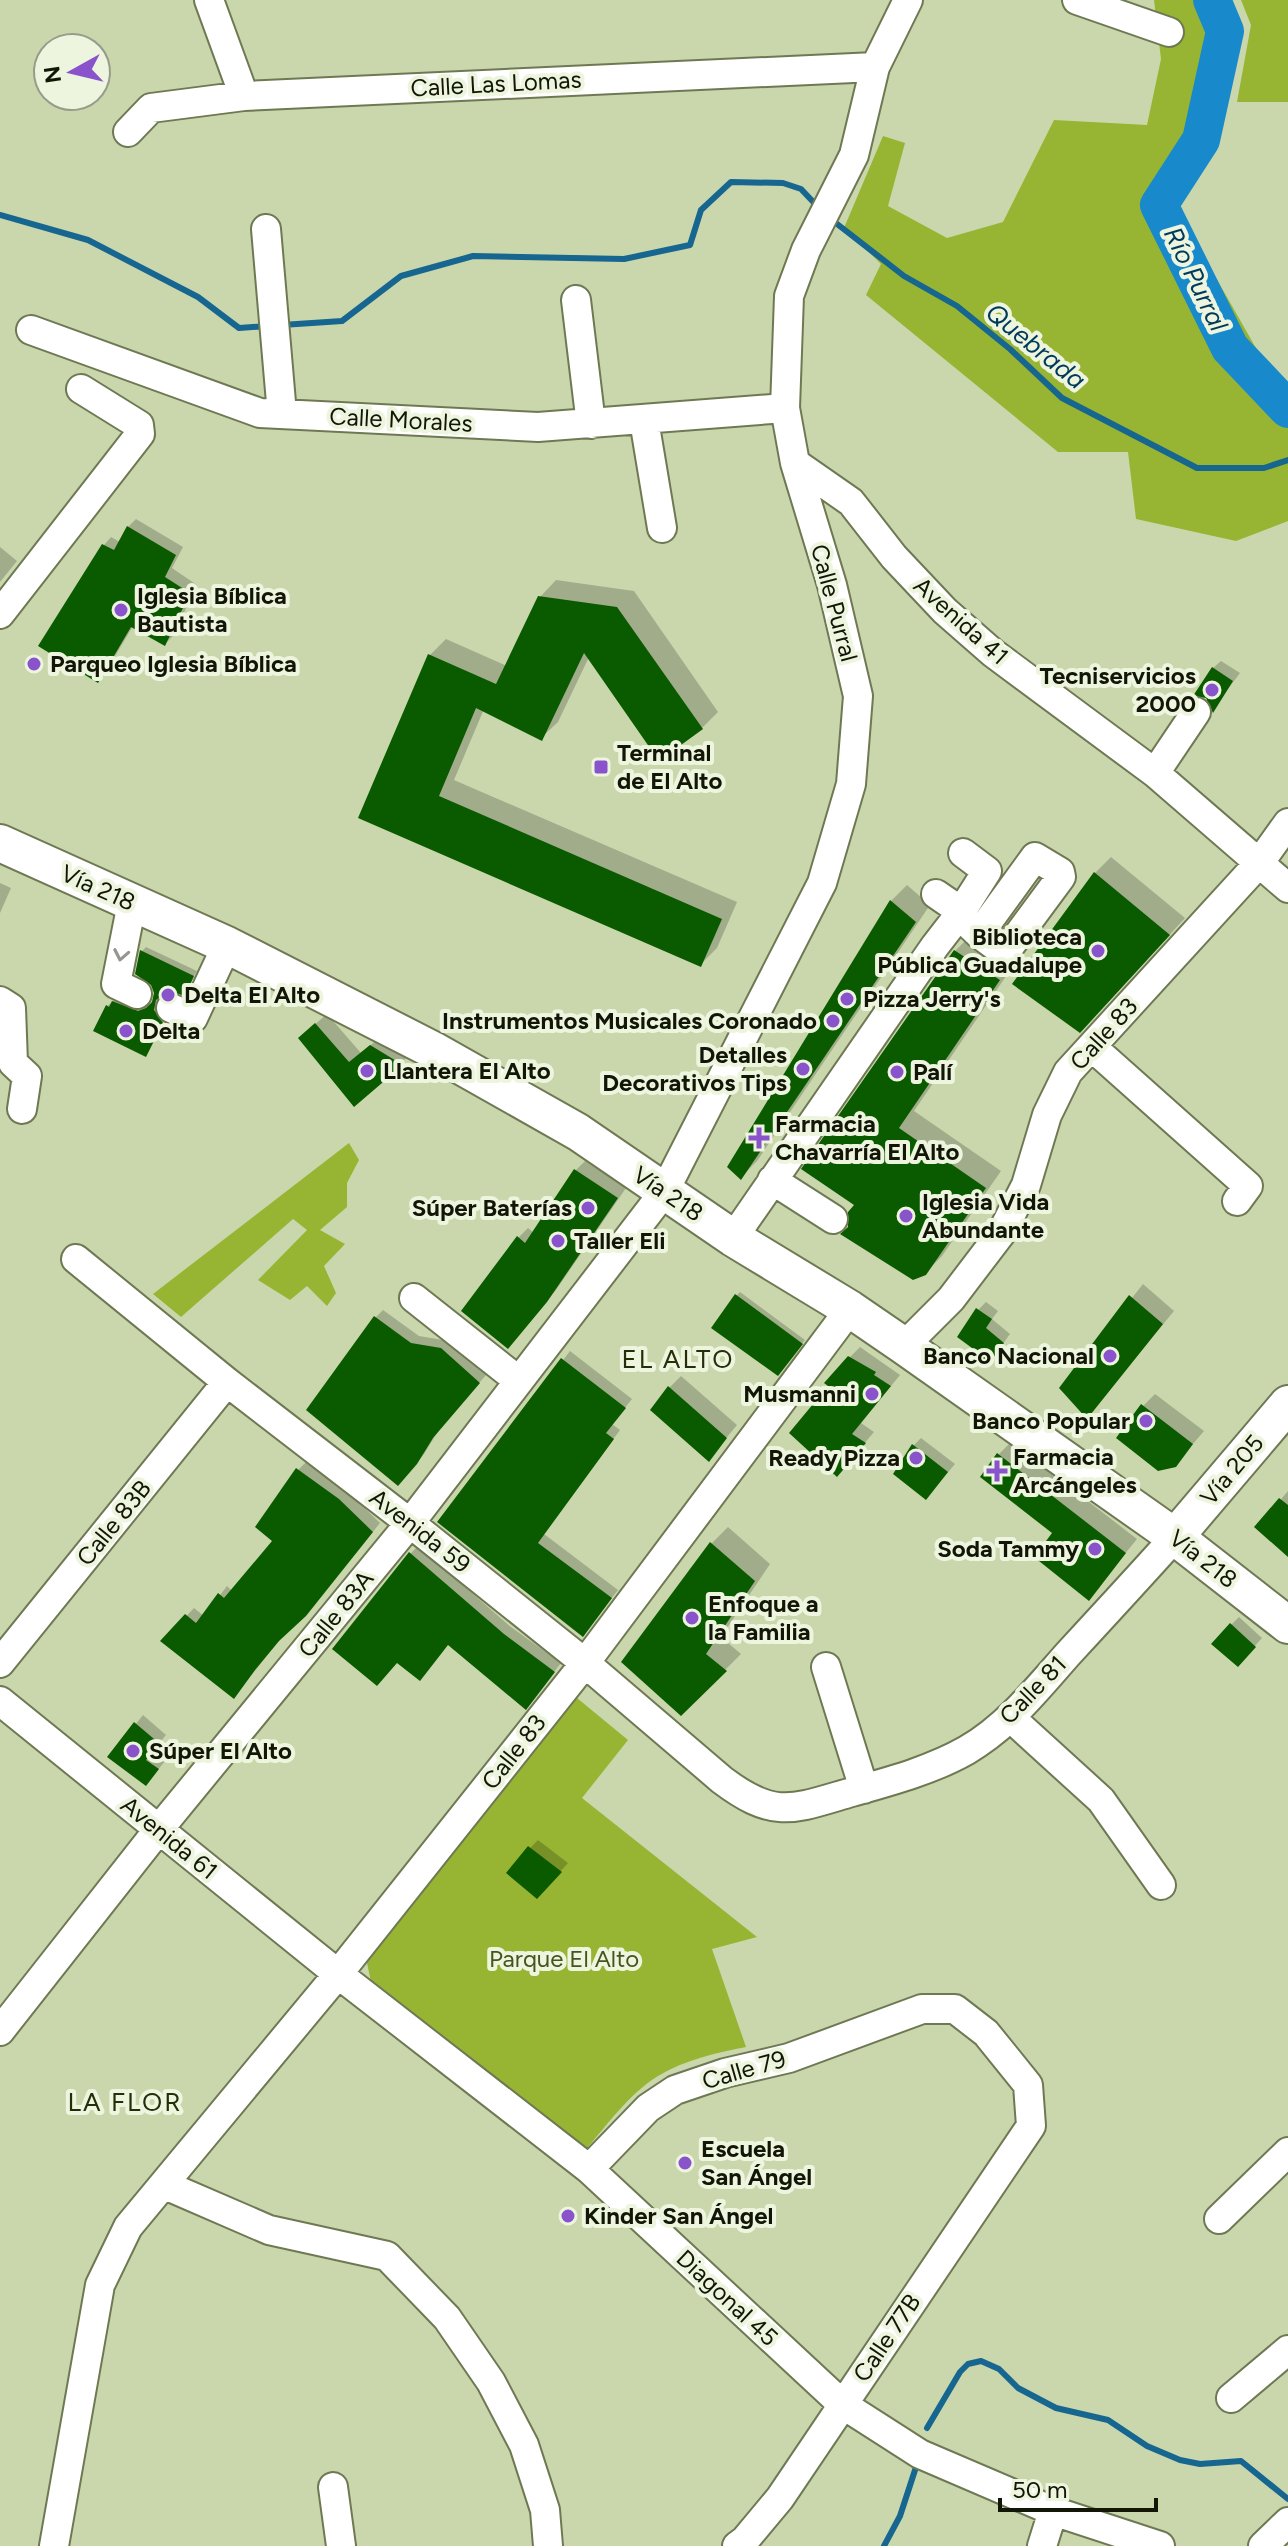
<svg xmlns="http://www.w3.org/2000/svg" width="1288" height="2546" viewBox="0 0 1288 2546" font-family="Figtree,sans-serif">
<rect width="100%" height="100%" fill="#cad7ad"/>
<path fill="#97b533" d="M1154,0h75l2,8 -57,196 111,195h3v122l-52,20 -100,-22 -8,-67h-70l-192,-157 15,-31 -37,-36 39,-92 22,7 -17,63 59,32 56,-16 51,-102 93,5 14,-66z
M1241,0h47v102h-51l14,-77z
M349,1143l10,17 -12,23v24l-27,23 25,14 -21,22 12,27 -9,13 -20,-20 -17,14 -32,-20 49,-50 -14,-11 -112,98 -28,-23z
M577,1698l51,42 -46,58 175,139 -45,12 34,98c-30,6 -62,13 -88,29 -29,18 -52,50 -74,76l-213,-170 -5,-24z"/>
<path fill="#0003" d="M136,519l47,28 -11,21 25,17 -24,51 -8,8 -32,-18 -28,47 -7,7 6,-135 7,-8 9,5 8,-15z
M0,547l17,14 -17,21z
M556,580l78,11 84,121 -16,16 -113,-71 -31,65 -17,16 -57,-29 -30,71 283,122 -20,46 -16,16 -340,-147 69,-162 16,-16 61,27 33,-69z
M1221,661l19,12 -27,36 -6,-12 6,-29z
M1111,857l74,61 -88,96 -82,-30 80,-111z
M0,883l11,5 -11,25z
M907,885l23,20 -173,256 -16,16 -11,-10 161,-266z
M971,935l44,28 -101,148 87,60 -59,85 -17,17 -75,-45 105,-277z
M146,947l51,24 -13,22 -16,-4 -8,6 -2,10 8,12 -20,37 -39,-48 12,-9 24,10 9,-3 4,-11 -14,-42z
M327,1014l34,39 22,-18 29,18 -58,51 -42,-77z
M585,1161l41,27 -70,102 -39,47 1,-99 10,-10 6,5 41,-62z
M1143,1284l31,27 -87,106 -26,-29z
M740,1292l65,48 -24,30 -45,-74z
M986,1302l12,9 -6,8 18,15 -16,22 -19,-9 3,-37z
M383,1310l36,26 30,5 37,34 -46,53 -16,26 -18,22 -30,-159z
M860,1347l40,28 -39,48 13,9 -27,32 -16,-79 19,-28z
M570,1351l62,48 -20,25 8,6 -76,104 74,56 -35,44 -143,-112z
M681,1376l56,49 -28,34 -40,-71z
M1155,1394l49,37 -29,34 -32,-59z
M921,1438l34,26 -21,25 -21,-43z
M1011,1442l126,97 -48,59 -34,-65 -56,-79z
M306,1462l41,29 33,32 -67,83 -28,27 -51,64 -71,-56 31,-33 10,8 23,-30 5,5 43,-50 23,-71z
M1288,1491v63l-31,-27z
M728,1527l42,37 -49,73 20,17 -60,60 -58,-52 89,-119z
M418,1546l93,81 50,36 -28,36 -84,-56 -39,-89z
M1239,1617l23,21 -17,19 -14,-32z
M143,1715l23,20 -14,17 13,9 -12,15 -43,-19z
M538,1840l30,23 -23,26 -15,-41z"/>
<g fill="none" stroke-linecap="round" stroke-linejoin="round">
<path stroke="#166690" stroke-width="6" d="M0,215l88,25 110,57 41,31 28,-2
M832,220l72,56 53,30 53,43 52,49 135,70h67l24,-8
M282,325l60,-4 59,-45 72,-20 151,3 66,-14 11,-35 30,-28 52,1 18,6 17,18
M927,2428l33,-56 8,-8 13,-3 18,8 19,19 38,20 52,12 39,26 33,14 20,4 41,-3 47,38
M884,2546l16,-30 18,-55"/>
<path stroke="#1889cb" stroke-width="38" d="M1212,0l13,31 -24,109 -42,65 71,143 58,61"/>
</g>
<path fill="#0a5a00" d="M127,526l49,29 -11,22 25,16 -25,53 -34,-19 -33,56 -60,-37 64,-102 12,6z
M538,596l79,11 86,122 -44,32 -75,-108 -42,88 -66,-33 -37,88 283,123 -21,48 -343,-149 70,-164 68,30z
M1212,667l21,14 -20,32 -7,-15 -13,-2z
M1094,872l76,63 -90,98 -68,-49z
M890,900l26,22 -175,258 -14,-13z
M140,950l54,26 -9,20 -16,-5 -13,9 -2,10 9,13 -17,34 -53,-26 13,-26 3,2 3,-6 26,10 8,-3 6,-6 2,-9 -3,-8 -16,-11z
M954,950l46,30 -101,148 87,60 -60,87 -13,5 -73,-46 8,-7v-15l6,-7 -53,-36z
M315,1023l34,39 21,-17 33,20 -49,42 -56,-69z
M574,1169l44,29 -71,104 -39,47 -47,-38 56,-75 8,7z
M735,1294l68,50 -25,32 -67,-48z
M1129,1295l34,29 -76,95 -28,-31z
M976,1308l16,11 -6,9 18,15 -17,23 -19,-14 4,-4 -15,-11z
M374,1316l37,27 30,5 39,35 -47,55 -16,26 -19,22 -92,-76z
M848,1356l28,16 -2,3 17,11 -39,48 14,9 -29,34 -48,-44 39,-47 -4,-3z
M561,1358l65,50 -20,25 8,6 -76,104 74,55 -29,39 -146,-115z
M668,1386l59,52 -18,24 -59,-52z
M1141,1404l52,40 -17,23 -18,4 -42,-33z
M912,1444l36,28 -22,28 -33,-26z
M997,1453l129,100 -37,48 -55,-44 18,-24 -72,-56z
M296,1468l43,31 34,33 -67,84 -27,25 -24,29 -21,29 -74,-58 25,-27 11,9 22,-30 6,5 48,-57 -17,-14z
M1279,1498l9,7v52l-34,-30z
M710,1542l45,39 -49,73 21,17 -46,45 -60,-54z
M409,1552l95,82 51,38 -29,38 -78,-65 -28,36 -23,-18 -20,23 -45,-37z
M1230,1623l26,24 -18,20 -27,-23z
M134,1722l26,22 -14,16 13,9 -13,17 -39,-29z
M528,1846l34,26 -25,27 -31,-26z"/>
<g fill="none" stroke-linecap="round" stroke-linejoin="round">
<defs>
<path id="minor" d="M209,0l35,96
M1077,0l92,32
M128,132l23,-24 93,-12 631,-29
M266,229l16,185
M576,300l15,124
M31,330l229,83 278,14 247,-19
M644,420l18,108
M795,463l56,39 43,55 51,54 48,42 162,120 133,115
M0,614l140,-180 -1,-9 -58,-36
M1155,773l41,-61
M1035,857l25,15 1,5 -54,73 -5,1 -23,-17z
M936,894l16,11 7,10 28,-44 -24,-18
M132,903l-16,81 21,10
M0,1001l11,7 2,55 14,13 -5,33
M171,1008l22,10 34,-73
M1092,1047l156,139 -11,15
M772,1180l61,39
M733,1238l202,-292 24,-31 20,19
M76,1259l151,123 183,141 175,140 137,117c53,40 71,29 130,12 39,-11 80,-22 115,-42 41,-24 70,-61 101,-96 36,-39 72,-78 107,-117
M414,1298l105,83
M904,1346l47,-47 51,-67 24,-47 21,-70 21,-43 192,-210 28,-39
M0,1663l227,-281
M826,1667l38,122
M0,1701l338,273 251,195 253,235 78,50 133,57 107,35
M1011,1718l90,82 60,85
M0,2031l159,-202 251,-306 254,-331 158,-309 29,-99 7,-88 -26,-111 -37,-122 -10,-55 4,-112 17,-46 48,-95 21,-88 33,-67
M589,2169l59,-61 27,-18 50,-17 64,-15 133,-49h33l31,24 42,52 3,41 -251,372 -35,42 -8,6
M165,2185l104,45 118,26 60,62 44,64 33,63 21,65 3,36
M1219,2219l69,-67
M1231,2398l57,-48
M333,2487l8,59
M54,2546l46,-261 28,-58 210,-253 247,-311 265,-354
M1042,2546l11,-35
M1263,2546l25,-24"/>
<path id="major" d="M0,843l227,102 206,105 145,82 155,106 117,71 54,37 271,191 113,88
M1175,1537l113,-133"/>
</defs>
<use href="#minor" stroke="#6e7953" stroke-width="32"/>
<use href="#major" stroke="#6e7953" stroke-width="40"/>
<use href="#minor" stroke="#fff" stroke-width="28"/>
<use href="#major" stroke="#fff" stroke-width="36"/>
</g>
<defs><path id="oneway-chevron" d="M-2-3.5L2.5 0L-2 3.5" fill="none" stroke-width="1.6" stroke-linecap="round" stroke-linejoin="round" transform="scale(2)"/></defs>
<use stroke="#94968f" href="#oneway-chevron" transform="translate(121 955) rotate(101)"/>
<g fill="#8953cb" stroke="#eef5df" stroke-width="3">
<circle cx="121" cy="610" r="8"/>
<circle cx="34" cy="664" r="8"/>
<circle cx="1212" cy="690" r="8"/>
<rect x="593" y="759" width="16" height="16" rx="4"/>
<circle cx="1098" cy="951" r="8"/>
<circle cx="168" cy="995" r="8"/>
<circle cx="847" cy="999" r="8"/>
<circle cx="833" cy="1021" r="8"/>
<circle cx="126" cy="1031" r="8"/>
<circle cx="803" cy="1069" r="8"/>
<circle cx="367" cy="1071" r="8"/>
<circle cx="897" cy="1072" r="8"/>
<path d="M755 1126h8v8h8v8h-8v8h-8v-8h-8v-8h8z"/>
<circle cx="588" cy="1208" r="8"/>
<circle cx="906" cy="1216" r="8"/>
<circle cx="558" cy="1241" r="8"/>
<circle cx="1110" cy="1356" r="8"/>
<circle cx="872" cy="1394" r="8"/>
<circle cx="1146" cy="1421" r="8"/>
<circle cx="916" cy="1458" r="8"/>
<path d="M993 1459h8v8h8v8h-8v8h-8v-8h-8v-8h8z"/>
<circle cx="1095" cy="1549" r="8"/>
<circle cx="692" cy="1618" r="8"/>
<circle cx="133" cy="1751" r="8"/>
<circle cx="685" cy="2163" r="8"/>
<circle cx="568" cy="2216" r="8"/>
</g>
<g text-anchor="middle" stroke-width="8" stroke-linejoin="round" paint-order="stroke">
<g font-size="24" fill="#121607" stroke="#eef5df">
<text transform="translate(496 84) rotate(-3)" y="8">Calle Las Lomas</text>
<text transform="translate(401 420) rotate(3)" y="8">Calle Morales</text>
<text transform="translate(834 603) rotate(75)" y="8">Calle Purral</text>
<text transform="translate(961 621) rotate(42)" y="8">Avenida 41</text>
<text transform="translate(98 888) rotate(24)" y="8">Vía 218</text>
<text transform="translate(1104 1034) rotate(-48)" y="8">Calle 83</text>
<text transform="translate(668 1194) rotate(34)" y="8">Vía 218</text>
<text transform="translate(1232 1470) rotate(-50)" y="8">Vía 205</text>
<text transform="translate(114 1523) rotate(-51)" y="8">Calle 83B</text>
<text transform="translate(420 1531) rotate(38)" y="8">Avenida 59</text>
<text transform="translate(1203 1559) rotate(38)" y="8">Vía 218</text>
<text transform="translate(336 1614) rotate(-51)" y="8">Calle 83A</text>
<text transform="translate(1033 1690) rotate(-46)" y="8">Calle 81</text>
<text transform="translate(514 1752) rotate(-52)" y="8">Calle 83</text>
<text transform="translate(169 1838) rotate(39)" y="8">Avenida 61</text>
<text transform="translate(744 2070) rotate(-16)" y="8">Calle 79</text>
<text transform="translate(727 2298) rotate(43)" y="8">Diagonal 45</text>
<text transform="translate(887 2338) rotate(-56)" y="8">Calle 77B</text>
</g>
<g font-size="24" font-weight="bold" fill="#121607" stroke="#eef5df" text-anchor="start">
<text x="137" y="604">Iglesia Bíblica<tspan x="137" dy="28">Bautista</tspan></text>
<text x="50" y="672">Parqueo Iglesia Bíblica</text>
<text x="1196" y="684" text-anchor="end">Tecniservicios<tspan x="1196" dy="28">2000</tspan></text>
<text x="617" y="761">Terminal<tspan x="617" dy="28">de El Alto</tspan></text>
<text x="1082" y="945" text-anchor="end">Biblioteca<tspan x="1082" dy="28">Pública Guadalupe</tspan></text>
<text x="184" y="1003">Delta El Alto</text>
<text x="863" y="1007">Pizza Jerry's</text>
<text x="817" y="1029" text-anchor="end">Instrumentos Musicales Coronado</text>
<text x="142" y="1039">Delta</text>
<text x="787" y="1063" text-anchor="end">Detalles<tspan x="787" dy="28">Decorativos Tips</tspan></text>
<text x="383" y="1079">Llantera El Alto</text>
<text x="913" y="1080">Palí</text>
<text x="775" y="1132">Farmacia<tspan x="775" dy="28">Chavarría El Alto</tspan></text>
<text x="922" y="1210">Iglesia Vida<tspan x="922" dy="28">Abundante</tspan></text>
<text x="572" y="1216" text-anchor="end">Súper Baterías</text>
<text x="574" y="1249">Taller Eli</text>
<text x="1094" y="1364" text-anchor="end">Banco Nacional</text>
<text x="856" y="1402" text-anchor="end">Musmanni</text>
<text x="1130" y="1429" text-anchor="end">Banco Popular</text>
<text x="1013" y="1465">Farmacia<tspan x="1013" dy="28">Arcángeles</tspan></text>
<text x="900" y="1466" text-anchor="end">Ready Pizza</text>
<text x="1079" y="1557" text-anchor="end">Soda Tammy</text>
<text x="708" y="1612">Enfoque a<tspan x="708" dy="28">la Familia</tspan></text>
<text x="149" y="1759">Súper El Alto</text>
<text x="701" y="2157">Escuela<tspan x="701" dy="28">San Ángel</tspan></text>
<text x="584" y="2224">Kinder San Ángel</text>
</g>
<g font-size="24" fill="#46541d" stroke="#eef5df">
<text x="564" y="1967">Parque El Alto</text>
</g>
<g font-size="26" font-style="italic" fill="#003a5b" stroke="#eef5df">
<text transform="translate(1196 279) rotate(64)" y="9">Río Purral</text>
<text transform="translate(1036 346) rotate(39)" y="9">Quebrada</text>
</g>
<g font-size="26" letter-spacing="2" fill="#252e09" stroke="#eef5df">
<text x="678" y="1368">EL ALTO</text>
<text x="125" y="2111">LA FLOR</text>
</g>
</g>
<g transform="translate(72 72) rotate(262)"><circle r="38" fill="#eef5df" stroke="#969c89" stroke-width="2"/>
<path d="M0-6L14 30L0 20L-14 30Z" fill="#8953cb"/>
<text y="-12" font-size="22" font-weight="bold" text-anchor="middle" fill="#121607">N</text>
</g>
<path d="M1000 2498v12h156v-12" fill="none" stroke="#121607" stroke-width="4"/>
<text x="1012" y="2498" font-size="24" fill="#121607" stroke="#eef5df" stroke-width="6" paint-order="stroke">50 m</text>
</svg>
